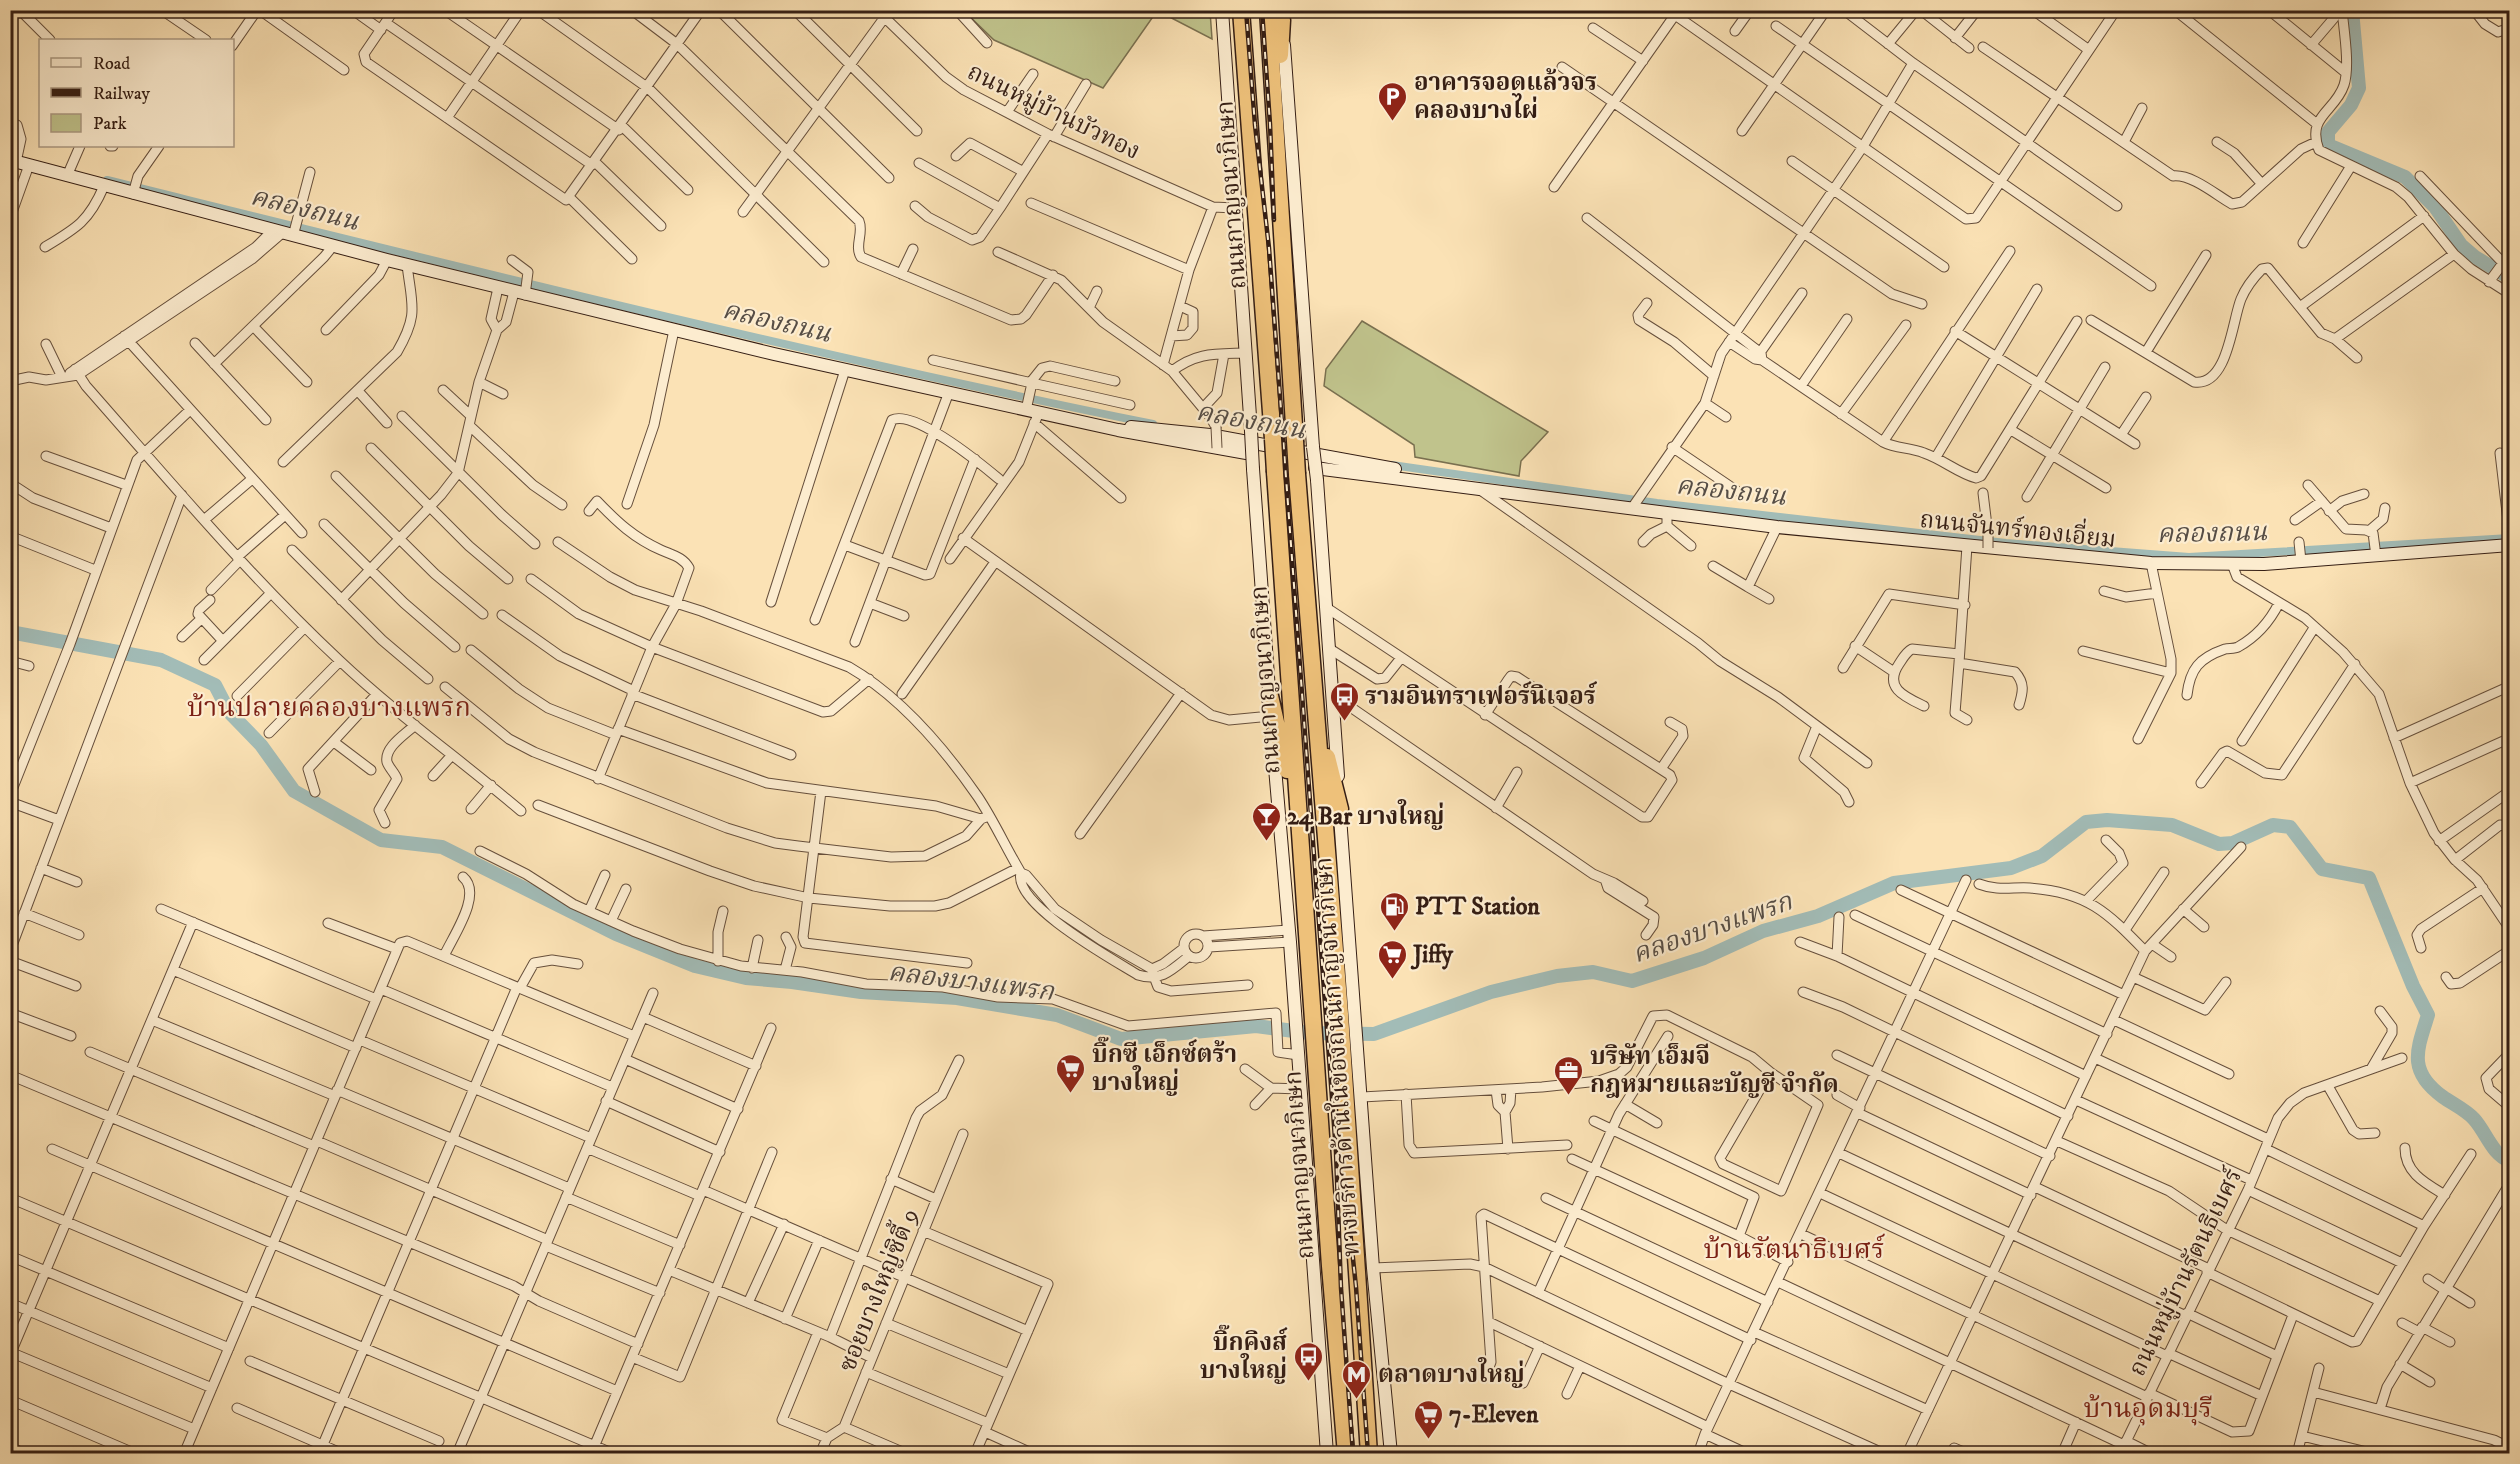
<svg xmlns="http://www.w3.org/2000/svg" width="2520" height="1464" viewBox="0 0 2520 1464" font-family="'IM FELL DW Pica','Noto Serif Thai',serif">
<rect width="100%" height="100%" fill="#fbe2b5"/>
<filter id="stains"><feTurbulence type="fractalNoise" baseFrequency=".00333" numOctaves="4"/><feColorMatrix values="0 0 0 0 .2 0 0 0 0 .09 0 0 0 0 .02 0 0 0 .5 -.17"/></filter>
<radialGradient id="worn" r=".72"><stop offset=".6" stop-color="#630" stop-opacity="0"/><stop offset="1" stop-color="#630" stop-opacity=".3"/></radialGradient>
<path fill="#c0c38c" stroke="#7a7050" stroke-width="1.5" d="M964,11h193l-54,77 -109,-48z
M1158,11h52l2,28z
M1362,321l186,111 -27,29 -2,15 -104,-19 -1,-12 -90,-59 2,-17z"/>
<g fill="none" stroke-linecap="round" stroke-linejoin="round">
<path stroke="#a2bcb7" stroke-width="8" d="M107,180c348,86 694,173 1046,244
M1392,465l265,38 349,40 183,14 321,-19"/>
<path stroke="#a2bcb7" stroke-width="14" d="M2352,10l7,78 -8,17 -23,27v13l77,32 30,30 26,38 14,12 35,21
M10,632l151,28 54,25 14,27 32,33 33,46 87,49 61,7 174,87 79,32 51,12 46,4 69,10 96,6 100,17 64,24 135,-13 53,7 65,1 117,-42 66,-16 36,-4 39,9 72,-23 59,-27 55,-15 76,-33 117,-15 31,-12 44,-34 21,-2 65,5 47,19 14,-1 40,-18 17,2 32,42 47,9 44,108 15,29c-11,35 -21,56 15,82 10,7 23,13 31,22 12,13 18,36 36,42"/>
<defs>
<path id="street" d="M20,10l30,30
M162,10l44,30
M260,10l84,60
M353,10l28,20
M394,10l-30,44 2,8 200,138 135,-190
M445,10l174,120
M538,10l110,78 176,174
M632,10l45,34 182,177c5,12 -5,25 2,36l150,63 10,-1 5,-4 27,-40
M719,10l170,168
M795,10l122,121
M877,10l69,67 18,13 84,44 165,73 22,1
M957,10l30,33
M1668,10l298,209 10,-1 140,-208
M1844,10l69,53 204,143
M1921,10l48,38
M2033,10l56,40
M2175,10l142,114
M2269,10l76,62
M2342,10c2,21 8,56 2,75 -9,27 -38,31 -25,65l77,37 12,10 46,57 17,15 39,25
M2474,10l11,14 13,8 9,-3
M386,23l206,142
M1776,26l375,260
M1593,28l50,33
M1735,31l15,-21
M1955,38l22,-28
M1888,44l28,-34
M2311,45l23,-27
M232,46l25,-36
M1983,47l190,129c19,-2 43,19 59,28l10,-2 59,-53 15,-7
M1562,67l330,227 30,10
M1007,112l26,-38
M447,118l74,-108
M622,126l66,64
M1742,131l84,-121
M1054,137l32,-53
M2124,142l18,-34
M2217,142l17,11 27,30
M110,146h3
M956,156l14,-13 52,28
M1792,161l152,106
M16,162l5,-23 -4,-14
M595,162l66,64
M919,163l81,45 48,-74
M67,176l13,-30
M2420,176l83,87 -14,19
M1554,187l123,-175
M133,194l5,-18 21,-30
M570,198l62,61
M1031,203l158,67
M915,206l13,11 44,23 8,-3 20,-29
M743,212l147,-202
M10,218l19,-53
M1587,218l166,129 8,6 1,7
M293,236l17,-64
M2303,243l48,-77
M45,247c32,-19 44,-26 59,-61
M998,252l63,28 42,42 69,49 39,47 5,9
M512,260l16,12 -3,23
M901,274l12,-25
M1647,303l-9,12 1,5 35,22 40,34
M2300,307l124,-91
M1089,308l8,-17
M2091,320l103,62c34,5 38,-61 47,-83 5,-12 12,-21 21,-30l6,-1 53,65 14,6 22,19
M254,327l53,55
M326,330l53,-55 8,-15
M497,330l-6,-11 7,-31
M1955,331l180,113
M124,336l178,197
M1171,336l16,-1 6,-7v-16l-13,-6
M2335,339l119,-85
M1729,342l26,17 7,1 121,82c14,7 27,5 41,11 18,6 34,20 52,25l5,-2 96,-155
M195,343l71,77
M46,344l16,33
M2146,352l60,-97
M1757,357l45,-64
M933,360l99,23 -6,27
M214,364l110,-107 9,-11
M1163,365l26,-95 24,-63
M75,369l11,17c82,93 162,189 253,274 57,54 122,100 182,151
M1172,371c25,-19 43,-17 73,-18
M70,373l186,-126 17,-17
M10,381l19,-4 17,3 32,-5 174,-116 30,-26
M479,382l24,12
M1030,383l12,-15 8,-2 65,15
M1032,383l98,22
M1801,386l46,-67
M443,390l28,26
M358,391l29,32
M1705,403l21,14
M1203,408l14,-15 7,-39
M1841,414l65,-89
M402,416l100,99 33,29
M1034,423l87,75
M471,427l62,58 29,20
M2011,430l95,58
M2121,435l25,-38
M1883,442l127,-191
M1672,447l65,44
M371,448l98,98 39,33
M2500,453l10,85
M46,456l80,29
M1936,457l101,-168
M283,462l114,-110c22,-38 15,-46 10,-87
M336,476l99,98 48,40
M10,483l23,15 78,30
M2308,485l38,44 20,1 7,3 3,23
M1479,489l219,154 22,18 58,36 89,66
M1983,493l5,41
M2027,497l78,-130
M627,504l27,-79 20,-95
M1632,508l73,-105 16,-49 141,-206 51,-85
M589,511l8,-10c20,21 37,37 64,49 11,5 22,7 28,18l-13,36 -24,43 171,65 8,-1 38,-32
M2329,511l13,-10 22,-7
M1667,513v13l24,20
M204,520l48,-41
M2295,520l27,-19
M324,524l80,79 51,44
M2369,531l14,-12 2,-11
M10,536l85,34
M963,538l248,177 18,5 42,-4
M558,542l52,35 25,13 66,21 148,56c52,30 95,81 129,130 16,24 28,51 43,76l5,2 29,34 46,31 51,29 11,-5 21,-16
M1643,542l8,-8 16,-8
M2299,542l2,19
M845,545l80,30 5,-1 45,-115
M1967,546l-8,117 56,9c10,11 8,20 4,33
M292,550l90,90 46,39
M237,557l48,-42
M950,559l69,-97 20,-50
M2232,564l5,13 68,41 38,34 36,42 31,89 24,50 21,27 22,20 33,49
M1713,566l35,21
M531,579l48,35 73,33 -54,132
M211,590l29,-30
M2104,591l22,6 31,-4
M1769,599l-21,-12 29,-60
M210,600l-11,10 -1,4 24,26
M341,600l100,-105 17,-22 21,-91 18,-52 9,-8 8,-30
M771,602l74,-232
M870,603l34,13
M1327,608l315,209h6l24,-37 -2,-5 -153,-98 -6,-1 -3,4 -23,35
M502,615l58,41 74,35
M815,620l77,-200c22,-11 89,44 107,59
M182,637l19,-18
M855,642l94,-250
M1855,646l39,26
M1330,649l47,30 8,-1 16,-20
M471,650l48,39 29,19 68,27
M2083,651l88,22v-14l-20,-96
M204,660l67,-67
M10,661l19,5
M1959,663l-4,50 12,7
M1843,668l46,-74 76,11
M445,687l64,52 25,13 193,76 48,15 23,3 93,11 34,-1 41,-20 15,-17
M632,694l159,61
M902,694l93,-132
M1333,695l260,179 21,9 29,18
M2187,695c3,-26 12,-37 38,-46 4,-1 9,0 13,-2 18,-10 32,-26 41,-44
M237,696l68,-69
M1924,706c-19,-9 -41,-18 -25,-42 4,-6 7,-12 13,-15l47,5
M1817,726l-13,32 40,34 5,10
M618,729l149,54 169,23 45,13 5,-2
M269,733l71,-72
M2394,738l116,-52
M2138,739l33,-66
M2242,741l72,-113
M334,742l37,28
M1661,769l22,-33 -1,-7 -12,-7
M433,776l19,-21
M2201,783l22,-30 4,-2 38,22 17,2 73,-111
M2410,783l100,-45
M821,791l-18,146 2,6 162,20
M315,792l-7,-23 69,-75
M10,795l60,-151 67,-184 53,-50
M10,802l49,18
M538,805l172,66 44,15 55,12 81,8h45l14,-3 69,-35
M1496,808l21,-36
M471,809l20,-24
M385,823l-6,-13 18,-31c-2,-6 -8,-11 -10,-17 -3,-15 19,-28 28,-37
M1080,834l101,-141
M2439,841l71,-50
M480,851l46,23 47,30 60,27 47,18 61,17 61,6 64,12 77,3 55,10 55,2 75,27 148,-13 2,39 20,3
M2455,860l45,-35 6,1 4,4
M41,868l36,14
M1021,873c-9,31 93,87 117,102 23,7 34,-5 51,-19
M1606,882l2,6 46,29 -1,8 -7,10
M1901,890l223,105
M2087,900l36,-37 -4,-10 -13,-13
M161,909l215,90
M2183,909l21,18
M589,911l16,-36
M24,913l55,22
M1855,915l252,119
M1839,917l-2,39 249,120
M611,921l15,-32
M328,923l69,26
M2125,930l39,-58
M1184 946a12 12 0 1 1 24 0a12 12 0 1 1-24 0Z
M1203,936l86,-6
M1800,942l37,14
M2152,944l19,13
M1209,947l81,-5
M2421,948l-4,-13 4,-6 62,-41
M10,951l172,-456
M2145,951l96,-104
M444,956c9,-20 39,-62 19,-79
M10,961l66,25
M718,961v-29l5,-21
M752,968l6,-28
M173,970l183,78
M785,970l6,-23 -5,-10
M1153,974l5,13 13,4 77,-6
M2133,977l72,33 21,-28
M2446,977l5,7 9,-1 50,-33
M520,988l14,-25 18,-3 26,4
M381,989l231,98
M1803,992l40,15 225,109
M10,1013l61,23
M643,1017l113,49
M152,1020l183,76
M2114,1020l115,54
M360,1040l231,98
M90,1052l224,94
M2510,1053l-24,25 3,11 21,18
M1837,1055l213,101
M2095,1058l173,81
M625,1059l113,50
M1245,1069l26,19 29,1
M2371,1069l21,-36v-6l-12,-16
M10,1075l504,211 25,15 99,43
M2328,1086l25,44 6,4 16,-1
M337,1090l232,98
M1496,1090l2,15 7,7
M1406,1094l3,51 5,8 153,-8
M1837,1095l23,13
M1362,1097l180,-10 57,-6 20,-7 8,-7 26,-51 14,-1 85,42 18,15 -50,86 3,6 58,27 37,-86 -48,-33
M2076,1100l175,80
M606,1101l114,51
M1625,1104l32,19
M1255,1105l16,-17
M1858,1113l173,82
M1594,1121l160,76 -15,39
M317,1141l231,99
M2057,1141l112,50 58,39 153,71
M587,1148l113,48
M2405,1148c0,25 20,35 40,47
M52,1149l565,242
M1508,1149l-3,-37 5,-9 1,-14
M2266,1149l158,77
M1839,1153l347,163
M1572,1159l167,77 49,26
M891,1179l45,20
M2035,1187l174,82
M703,1190l325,141
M2248,1190l154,73
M1820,1193l347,163
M566,1197l114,48
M1546,1198l222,104
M15,1200l599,254
M923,1231l125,53 -73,170
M1801,1234l346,163
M546,1246l114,47
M10,1256l219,92
M1373,1268l97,-4 14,3 245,117 156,70
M669,1270l161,67 42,21
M2207,1272l145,70 5,-1 67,-115 47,-72
M2428,1279l17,11
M1778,1282l346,163
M2446,1288l24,15
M1538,1293l81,-179 49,-78
M10,1303l202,85
M748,1303l36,-79
M2187,1313l90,43
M785,1319l34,-79
M1489,1322l219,105
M886,1323l123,51
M2402,1323l17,9
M2422,1327l28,15
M818,1332l-36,88 45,18
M1754,1332l174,78
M830,1337l86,-219 4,-7 22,-16 17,-35
M10,1352l184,77
M2168,1353l94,43
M10,1355l183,-433
M632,1357l48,20 92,-225
M250,1361l189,80
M2400,1364l30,18
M866,1372l122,51
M1485,1378l6,-16 -10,-146 3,-2 267,126
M1523,1383l17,-37
M2313,1392l181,48 16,8
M2149,1393l83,39 17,-1 44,-116
M1567,1394l13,-28
M10,1400l126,54
M237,1408l106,46
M2380,1409l7,-22 123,-204
M844,1427l63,27
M985,1432l42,19
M1705,1434l43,20
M2302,1436l73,18
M2126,1441l26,13
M10,1447l15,7
M1954,1448l14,6
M218,1453l1,1
M184,1454l216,-511 7,-2 227,95
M319,1454l198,-467
M457,1454l196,-461
M591,1454l180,-426
M820,1454l7,-16 17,-11 119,-293
M1698,1454l7,-20 261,-554
M1907,1454l238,-503c-38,-39 -58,-59 -115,-63 -18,-1 -33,3 -51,-4
M2062,1454l14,-32
M2120,1454l128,-264 30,-72 12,-15 14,-10 98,-35
M2297,1454l22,-86"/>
<path id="secondary" d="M1222,10l29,421
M1284,45l29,402
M10,160l377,100 387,94 344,76 134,24
M1131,427l79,8 185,34
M1315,468l462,59 374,36 113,1 246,-19
M1253,469l17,235
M1317,480l21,296
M1272,733l18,209 37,512
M1339,803l34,465 18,186"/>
<path id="highway" d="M1241,10l32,429
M1268,10l27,431
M1280,55l2,-35
M1275,472l55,794 16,188
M1297,474l43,540 29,440
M1270,696l17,74
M1327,757l13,52"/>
</defs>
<use href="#street" stroke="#664f3c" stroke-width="11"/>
<use href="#secondary" stroke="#351e14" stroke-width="14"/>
<use href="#highway" stroke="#351e14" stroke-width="19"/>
<use href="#street" stroke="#fceccf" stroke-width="9"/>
<use href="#secondary" stroke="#fceccf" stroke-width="12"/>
<use href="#highway" stroke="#eec17a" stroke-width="16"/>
<defs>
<path id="rail" d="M1246,10l9,115 14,123 67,904 5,136 12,166
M1262,10l8,114 4,96
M1345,1183l11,104 12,167"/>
</defs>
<use href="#rail" stroke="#351e14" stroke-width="4.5"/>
<use href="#rail" stroke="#fceccf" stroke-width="2" stroke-dasharray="7" stroke-linecap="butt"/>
<defs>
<path id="street-bridge" d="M1216,427l1,21
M1988,548v-14"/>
<path id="secondary-bridge" d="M1251,431l2,38
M1313,447l4,33"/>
<path id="highway-bridge" d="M1273,439l2,33
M1295,441l2,33"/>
</defs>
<use href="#street-bridge" stroke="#664f3c" stroke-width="11" stroke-linecap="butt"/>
<use href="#secondary-bridge" stroke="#351e14" stroke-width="14" stroke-linecap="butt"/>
<use href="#highway-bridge" stroke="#351e14" stroke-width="19" stroke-linecap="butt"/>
<use href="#street-bridge" stroke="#fceccf" stroke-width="9"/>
<use href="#secondary-bridge" stroke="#fceccf" stroke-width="12"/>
<use href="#highway-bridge" stroke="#eec17a" stroke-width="16"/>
</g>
<defs>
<symbol id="parking-pin" viewBox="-11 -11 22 30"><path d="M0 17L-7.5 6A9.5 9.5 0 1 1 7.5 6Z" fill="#8f2418" stroke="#fceccf"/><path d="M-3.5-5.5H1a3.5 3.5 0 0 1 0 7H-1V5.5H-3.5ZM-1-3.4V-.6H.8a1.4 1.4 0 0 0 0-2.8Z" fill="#fff"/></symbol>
<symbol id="bus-pin" viewBox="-11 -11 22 30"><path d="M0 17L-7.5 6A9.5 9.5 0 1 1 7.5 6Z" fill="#8f2418" stroke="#fceccf"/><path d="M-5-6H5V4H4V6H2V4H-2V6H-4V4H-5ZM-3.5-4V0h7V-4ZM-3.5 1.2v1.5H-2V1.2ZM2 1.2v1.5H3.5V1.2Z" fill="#fff"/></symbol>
<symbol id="bar-pin" viewBox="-11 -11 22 30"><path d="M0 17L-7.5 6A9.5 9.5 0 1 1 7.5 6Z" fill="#8f2418" stroke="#fceccf"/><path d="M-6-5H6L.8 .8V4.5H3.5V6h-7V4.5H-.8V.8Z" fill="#fff"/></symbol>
<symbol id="fuel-pin" viewBox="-11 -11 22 30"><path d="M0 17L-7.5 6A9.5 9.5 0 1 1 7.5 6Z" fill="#8f2418" stroke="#fceccf"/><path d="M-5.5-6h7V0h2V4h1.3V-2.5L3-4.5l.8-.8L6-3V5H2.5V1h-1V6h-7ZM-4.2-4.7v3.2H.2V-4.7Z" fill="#fff"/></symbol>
<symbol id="supermarket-pin" viewBox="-11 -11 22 30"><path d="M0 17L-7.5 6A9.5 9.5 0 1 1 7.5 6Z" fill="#8f2418" stroke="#fceccf"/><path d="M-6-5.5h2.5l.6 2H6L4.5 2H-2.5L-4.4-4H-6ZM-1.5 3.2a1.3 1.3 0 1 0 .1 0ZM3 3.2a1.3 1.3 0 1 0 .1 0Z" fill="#fff"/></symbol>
<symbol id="office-pin" viewBox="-11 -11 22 30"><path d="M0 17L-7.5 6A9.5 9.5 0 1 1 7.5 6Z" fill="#8f2418" stroke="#fceccf"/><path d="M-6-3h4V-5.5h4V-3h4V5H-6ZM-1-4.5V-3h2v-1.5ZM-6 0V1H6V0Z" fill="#fff"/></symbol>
<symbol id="metro-pin" viewBox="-11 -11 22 30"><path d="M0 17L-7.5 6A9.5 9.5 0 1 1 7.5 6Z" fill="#8f2418" stroke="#fceccf"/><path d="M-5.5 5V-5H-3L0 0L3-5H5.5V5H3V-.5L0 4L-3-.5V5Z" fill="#fff"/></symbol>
</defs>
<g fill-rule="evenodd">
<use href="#parking-pin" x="1376" y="80" width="33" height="45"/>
<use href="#bus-pin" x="1328" y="680" width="33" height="45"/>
<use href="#bar-pin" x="1250" y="800" width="33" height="45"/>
<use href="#fuel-pin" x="1378" y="890" width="33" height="45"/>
<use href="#supermarket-pin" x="1376" y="938" width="33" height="45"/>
<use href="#supermarket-pin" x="1054" y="1052" width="33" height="45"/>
<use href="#office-pin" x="1552" y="1054" width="33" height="45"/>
<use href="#bus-pin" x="1292" y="1340" width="33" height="45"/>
<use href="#metro-pin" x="1340" y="1358" width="33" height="45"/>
<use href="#supermarket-pin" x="1412" y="1398" width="33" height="45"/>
</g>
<g text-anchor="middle" stroke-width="4.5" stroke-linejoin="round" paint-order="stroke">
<g font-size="24" font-weight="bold" fill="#351e14" stroke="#fceccf" text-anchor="start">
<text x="1414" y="90">อาคารจอดแล้วจร<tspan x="1414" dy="28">คลองบางไผ่</tspan></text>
<text x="1365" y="704">รามอินทราเฟอร์นิเจอร์</text>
<text x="1287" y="824">24 Bar บางใหญ่</text>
<text x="1415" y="914">PTT Station</text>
<text x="1413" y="962">Jiffy</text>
<text x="1092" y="1062">บิ๊กซี เอ็กซ์ตร้า<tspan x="1092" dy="28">บางใหญ่</tspan></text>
<text x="1590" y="1064">บริษัท เอ็มจี<tspan x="1590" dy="28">กฎหมายและบัญชี จำกัด</tspan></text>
<text x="1287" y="1350" text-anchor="end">บิ๊กคิงส์<tspan x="1287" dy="28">บางใหญ่</tspan></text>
<text x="1378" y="1382">ตลาดบางใหญ่</text>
<text x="1449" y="1422">7-Eleven</text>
</g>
<g font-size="24" fill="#351e14" stroke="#fceccf">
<text transform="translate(1054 111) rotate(26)" y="8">ถนนหมู่บ้านบัวทอง</text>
<text transform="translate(1231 195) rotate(-94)" y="8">ถนนกาญจนาภิเษก</text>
<text transform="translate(2018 529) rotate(6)" y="8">ถนนจันทร์ทองเอี่ยม</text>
<text transform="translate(1265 680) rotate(-94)" y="8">ถนนกาญจนาภิเษก</text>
<text transform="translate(1337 1057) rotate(-94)" y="8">ทางบริการด้านในของถนนกาญจนาภิเษก</text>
<text transform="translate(1299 1165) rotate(-94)" y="8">ถนนกาญจนาภิเษก</text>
<text transform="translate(2185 1272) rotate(-64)" y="8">ถนนหมู่บ้านรัตนธิเบศร์</text>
<text transform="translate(878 1290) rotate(-68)" y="8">ซอยบางใหญ่ซิตี้ 9</text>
</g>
<g font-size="26" font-style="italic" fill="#564d45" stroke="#fceccf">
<text transform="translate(305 208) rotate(14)" y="9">คลองถนน</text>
<text transform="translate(777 321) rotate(13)" y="9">คลองถนน</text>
<text transform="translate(1251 420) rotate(10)" y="9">คลองถนน</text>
<text transform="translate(1731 490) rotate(6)" y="9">คลองถนน</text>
<text transform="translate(2212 532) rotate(-1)" y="9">คลองถนน</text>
<text transform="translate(1712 927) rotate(-19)" y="9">คลองบางแพรก</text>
<text transform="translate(971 981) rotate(7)" y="9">คลองบางแพรก</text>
</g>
<g font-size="27" fill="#7a1f14" stroke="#fceccf">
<text x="329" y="716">บ้านปลายคลองบางแพรก</text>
<text x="1794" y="1258">บ้านรัตนาธิเบศร์</text>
<text x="2148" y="1417">บ้านอุดมบุรี</text>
</g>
</g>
<rect width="2520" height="1464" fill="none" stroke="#fbe2b5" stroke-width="36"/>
<rect x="12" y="12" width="2496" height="1440" fill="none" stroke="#351e14" stroke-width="3"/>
<rect x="18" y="18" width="2484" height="1428" fill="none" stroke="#351e14" stroke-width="1.5"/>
<rect x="39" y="39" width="195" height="108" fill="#fceccf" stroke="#ac9a84" stroke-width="1.5"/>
<rect x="51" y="58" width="30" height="9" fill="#fceccf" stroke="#ac9a84" stroke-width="1.5"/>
<text x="93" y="69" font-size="18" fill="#351e14">Road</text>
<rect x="51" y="88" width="30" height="9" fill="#351e14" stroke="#ac9a84" stroke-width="1.5"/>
<text x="93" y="99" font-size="18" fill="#351e14">Railway</text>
<rect x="51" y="114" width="30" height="18" fill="#c0c38c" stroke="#ac9a84" stroke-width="1.5"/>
<text x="93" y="129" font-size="18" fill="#351e14">Park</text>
<rect width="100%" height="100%" filter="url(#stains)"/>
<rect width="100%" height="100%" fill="url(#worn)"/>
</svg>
